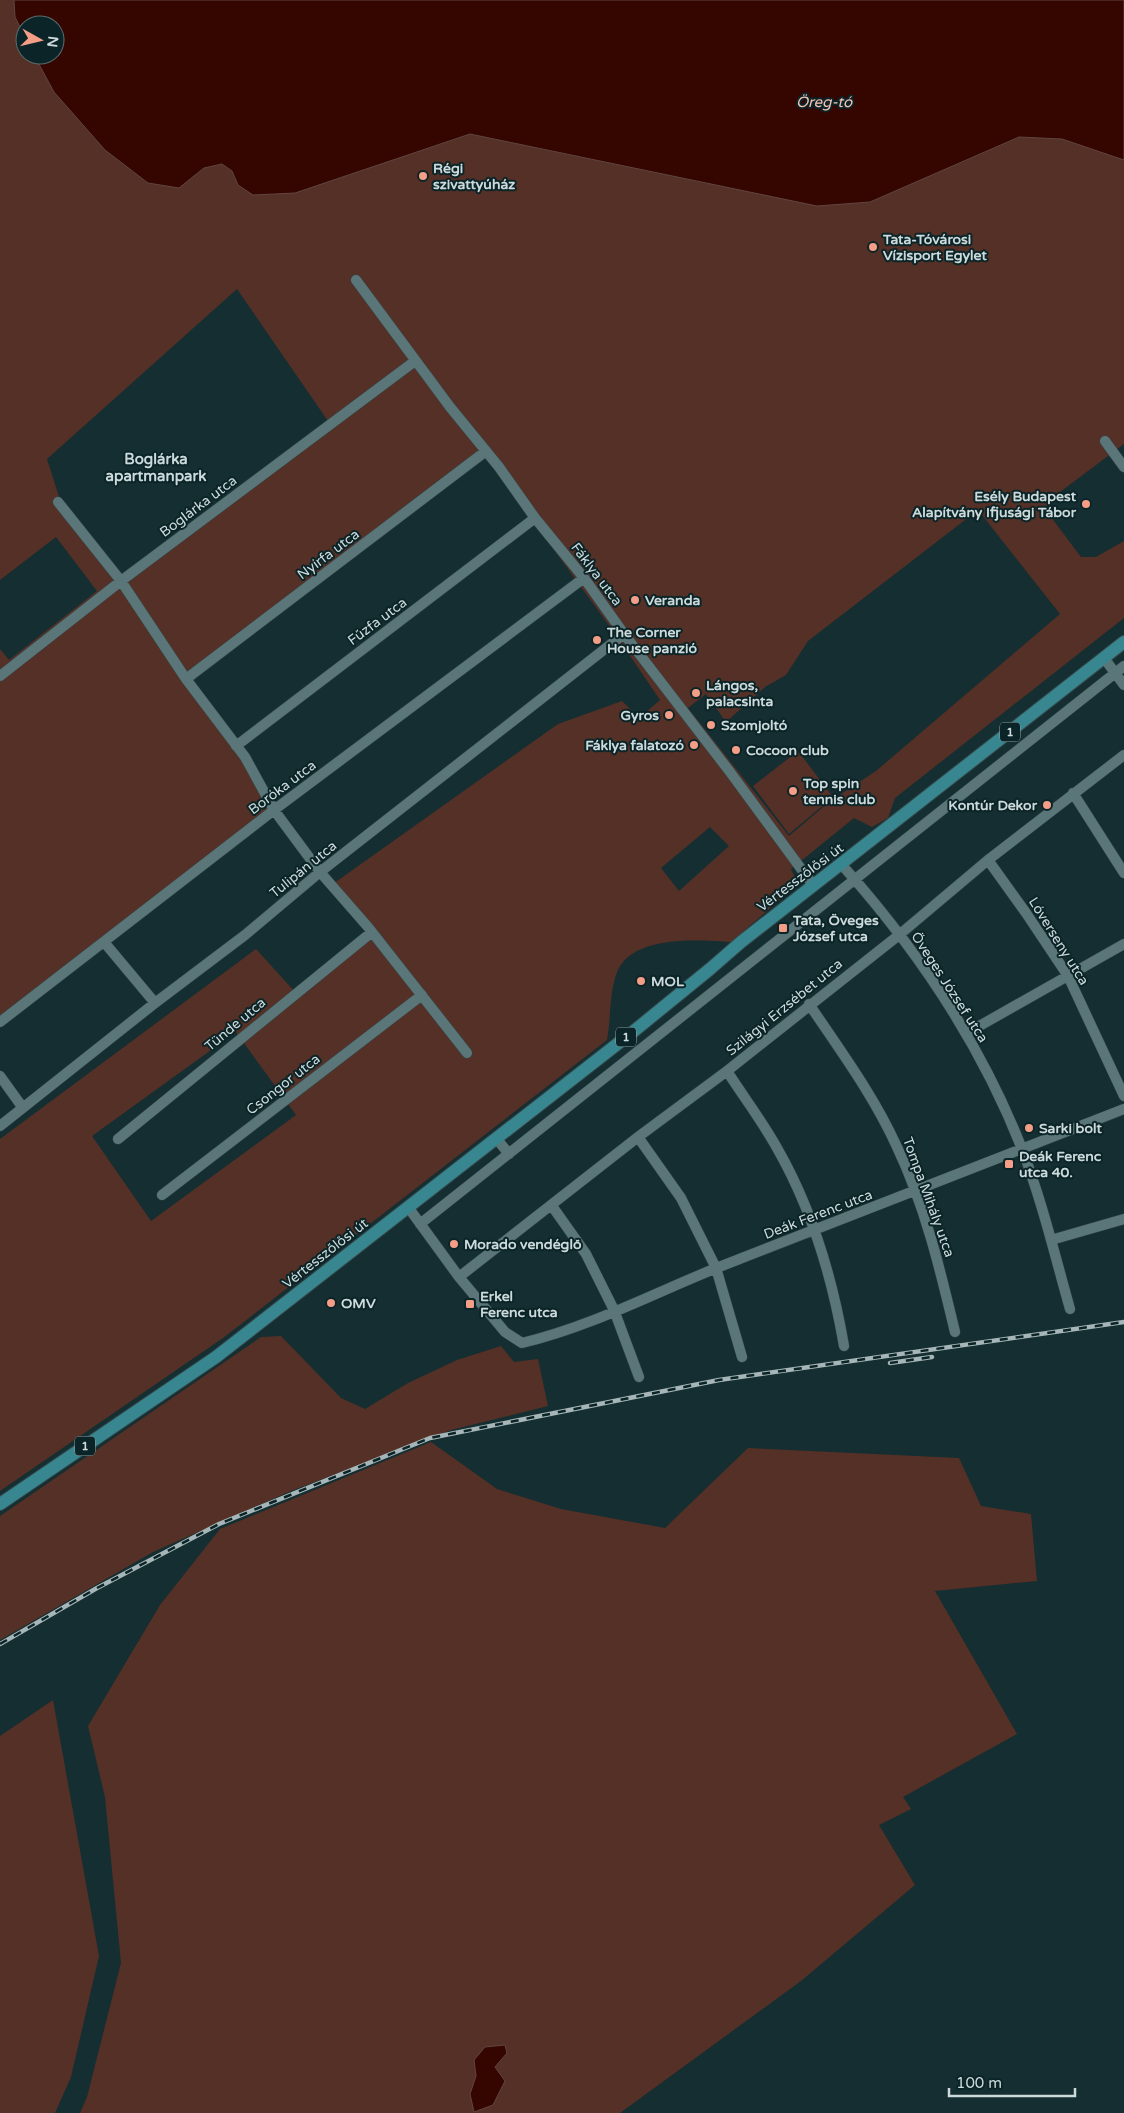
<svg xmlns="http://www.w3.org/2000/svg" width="1124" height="2113" viewBox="0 0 1124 2113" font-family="'Varela Round',sans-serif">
<rect width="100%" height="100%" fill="#152e31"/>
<path fill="#553026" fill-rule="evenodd" d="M0,0h14l1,17 10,20v18h9l20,37 51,58 43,33 30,5 26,-20 18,-4 10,7 6,14 57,8 175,-59 347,72 53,-4 149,-65 43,2 62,21v284l-72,54 -1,19 30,40h15l28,-16v77l-229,180 -7,20 -16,9 -18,-9 -63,51 7,15 -67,58c-33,-2 -102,-8 -115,33 -7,21 -5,44 -9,65l-384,298 -223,153v-352l256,-190 40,44 75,-55 -41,-52 228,-162 64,-23 17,17 21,-18 -44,-65 -134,-184 -296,228 50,67 38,64 -274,213v-374l9,11 88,-69 -41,-54 -56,43zM237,289l91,132 -205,155 -63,-76 -13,-41zM978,510l82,104 -184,157 -47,31 -40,34 -101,-128 18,-14 20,28 39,-35 21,-12 22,-34zM710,827l19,19 -50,45 -18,-23zM236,1032l60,83 -145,106 -59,-85z
M798,751l35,46 -44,37 -36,-48z
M281,1336l60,62 24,11 43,-26 49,-23 44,-14 13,16 24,-3 10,47 -97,24 -160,61 -138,61 -153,88v-124l261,-179z
M431,1442l66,47 64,20 104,19 83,-80 211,10 22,48 50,8 6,67 -102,10 82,143 -114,63 8,12 -32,16 36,60 -114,96 -181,132h-540l7,-16 34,-134 -16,-166 -17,-71 72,-121 60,-76z
M53,1700l46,256 -28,121 -16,36h-55v-377z"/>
<path fill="#350500" stroke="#624542" d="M14,0h1110v160l-62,-21 -43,-2 -149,65 -53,4 -347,-72 -175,59 -42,2 -15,-10 -6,-14 -10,-7 -18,4 -25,20 -31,-5 -43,-33 -51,-58 -20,-37h21v-30h-30v12l-10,-20z
M505,2045l2,8 -12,14 10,14 -12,24 -19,7 -4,-18 6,-18 -2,-16 11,-13z"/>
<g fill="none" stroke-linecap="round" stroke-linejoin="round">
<defs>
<path id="minor" d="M356,280l94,127 49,60 36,51 49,60 40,56 106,138 83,113
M1105,441l19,26
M58,502l63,79 65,98 59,78 29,53 46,62 48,55 99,126
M1104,658l20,27
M0,676l121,-95 294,-220
M186,679l300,-228
M236,746l299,-228
M1073,793l51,80
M988,860l38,53 42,63 56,120
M842,865c75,84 139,179 180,284 20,52 33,107 48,160
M104,942l51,61
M809,1004c31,46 65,92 88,143 28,59 43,122 58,185
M0,1022l274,-212 310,-232
M967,1033l157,-89
M727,1071c16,25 35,50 50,77 35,61 55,128 67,198
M0,1076l23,32
M0,1126l155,-123 90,-68 75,-63 304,-238
M638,1137l43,61 35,70 26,89
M496,1138l13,16
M118,1139l254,-207
M162,1195l260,-200
M552,1206l34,48 28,56 25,67
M408,1207l51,70 46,55 17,11c68,-16 132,-50 197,-76 135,-53 270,-105 405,-158
M420,1224l704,-558
M1051,1240l73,-21
M459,1277l179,-140 89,-66 172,-136 89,-75 136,-105"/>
<path id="major" d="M0,1504l216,-147 418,-326 76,-62 31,-27 383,-300"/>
</defs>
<use href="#minor" stroke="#35494c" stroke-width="11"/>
<use href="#major" stroke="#35494c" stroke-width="14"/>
<use href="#minor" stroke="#5b7679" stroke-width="10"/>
<use href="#major" stroke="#388790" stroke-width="12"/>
<defs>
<path id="rail" d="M890,1363l42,-6
M0,1644l97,-56 122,-64 211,-86 289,-58 405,-58"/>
</defs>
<use href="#rail" stroke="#a6b6b8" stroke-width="4.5"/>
<use href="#rail" stroke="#0b2427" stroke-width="2.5" stroke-dasharray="8" stroke-linecap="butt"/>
</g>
<g fill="#f49e87" stroke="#0b2427" stroke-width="2">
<circle cx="423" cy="176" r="5"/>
<circle cx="873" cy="247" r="5"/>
<circle cx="1086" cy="504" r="5"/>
<circle cx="635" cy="600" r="5"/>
<circle cx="597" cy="640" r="5"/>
<circle cx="696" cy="693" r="5"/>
<circle cx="669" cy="715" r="5"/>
<circle cx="711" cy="725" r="5"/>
<circle cx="694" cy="745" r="5"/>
<circle cx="736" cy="750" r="5"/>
<circle cx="793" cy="791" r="5"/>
<circle cx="1047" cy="805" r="5"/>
<rect x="778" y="923" width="10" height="10" rx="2.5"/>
<circle cx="641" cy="981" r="5"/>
<circle cx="1029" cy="1128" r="5"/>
<rect x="1004" y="1159" width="10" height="10" rx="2.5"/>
<circle cx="454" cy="1244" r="5"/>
<circle cx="331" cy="1303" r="5"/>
<rect x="465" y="1299" width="10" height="10" rx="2.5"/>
</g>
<g text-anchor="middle" stroke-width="4" stroke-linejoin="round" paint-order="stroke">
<g fill="#0b2427" stroke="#92a3a6" stroke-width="1">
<rect x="1000" y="722.5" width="20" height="19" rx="4"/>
<rect x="616" y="1027.5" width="20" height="19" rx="4"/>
<rect x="75" y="1436.5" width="20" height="19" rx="4"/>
</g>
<g font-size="12" font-weight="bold" fill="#ccdadc">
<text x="1010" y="736">1</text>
<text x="626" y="1041">1</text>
<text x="85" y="1450">1</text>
</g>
<g font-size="14" font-weight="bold" fill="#ccdadc" stroke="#0b2427" text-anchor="start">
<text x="433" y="173">Régi<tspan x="433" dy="16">szivattyúház</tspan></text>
<text x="883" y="244">Tata-Tóvárosi<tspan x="883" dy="16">Vízisport Egylet</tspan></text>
<text x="1076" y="501" text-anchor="end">Esély Budapest<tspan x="1076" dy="16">Alapítvány Ifjusági Tábor</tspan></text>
<text x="645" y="605">Veranda</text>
<text x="607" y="637">The Corner<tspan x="607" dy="16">House panzió</tspan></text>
<text x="706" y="690">Lángos,<tspan x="706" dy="16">palacsinta</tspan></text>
<text x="659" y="720" text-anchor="end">Gyros</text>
<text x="721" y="730">Szomjoltó</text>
<text x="684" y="750" text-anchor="end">Fáklya falatozó</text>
<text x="746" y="755">Cocoon club</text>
<text x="803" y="788">Top spin<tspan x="803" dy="16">tennis club</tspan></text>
<text x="1037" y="810" text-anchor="end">Kontúr Dekor</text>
<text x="793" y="925">Tata, Öveges<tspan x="793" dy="16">József utca</tspan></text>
<text x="651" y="986">MOL</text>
<text x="1039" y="1133">Sarki bolt</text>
<text x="1019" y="1161">Deák Ferenc<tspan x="1019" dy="16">utca 40.</tspan></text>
<text x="464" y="1249">Morado vendéglő</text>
<text x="480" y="1301">Erkel<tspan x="480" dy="16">Ferenc utca</tspan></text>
<text x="341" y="1308">OMV</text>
</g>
<g font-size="14" fill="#ccdadc" stroke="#0b2427">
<text transform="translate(198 506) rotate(-37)" y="5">Boglárka utca</text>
<text transform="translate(328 554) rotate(-37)" y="5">Nyírfa utca</text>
<text transform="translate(597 574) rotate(53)" y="5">Fáklya utca</text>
<text transform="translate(377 621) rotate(-37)" y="5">Fűzfa utca</text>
<text transform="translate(282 787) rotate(-37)" y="5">Boróka utca</text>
<text transform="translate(303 869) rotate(-39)" y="5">Tulipán utca</text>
<text transform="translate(800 877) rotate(-37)" y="5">Vértesszőlősi út</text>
<text transform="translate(1059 941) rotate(58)" y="5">Lóverseny utca</text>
<text transform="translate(950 987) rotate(57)" y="5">Öveges József utca</text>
<text transform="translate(784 1007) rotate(-39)" y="5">Szilágyi Erzsébet utca</text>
<text transform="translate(235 1024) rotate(-40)" y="5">Tünde utca</text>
<text transform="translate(283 1084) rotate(-38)" y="5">Csongor utca</text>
<text transform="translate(929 1197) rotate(70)" y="5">Tompa Mihály utca</text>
<text transform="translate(818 1214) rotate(-21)" y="5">Deák Ferenc utca</text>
<text transform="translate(325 1253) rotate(-38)" y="5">Vértesszőlősi út</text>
</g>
<g font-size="15" font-style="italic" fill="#f8c3b4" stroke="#0b2427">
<text x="824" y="107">Öreg-tó</text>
</g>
<g font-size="15" font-weight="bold" fill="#ccdadc" stroke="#0b2427">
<text x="156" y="464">Boglárka<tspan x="156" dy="17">apartmanpark</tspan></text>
</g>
</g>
<g transform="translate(40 40) rotate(98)"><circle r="24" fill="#0b2427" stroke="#586d6f"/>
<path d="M0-4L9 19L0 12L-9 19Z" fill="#f49e87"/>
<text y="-8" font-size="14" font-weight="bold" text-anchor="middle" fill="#ccdadc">N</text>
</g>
<path d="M949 2088v8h126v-8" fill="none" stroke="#ccdadc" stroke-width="2.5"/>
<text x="956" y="2088" font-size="15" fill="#ccdadc" stroke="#0b2427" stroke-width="4" paint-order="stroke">100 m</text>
</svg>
